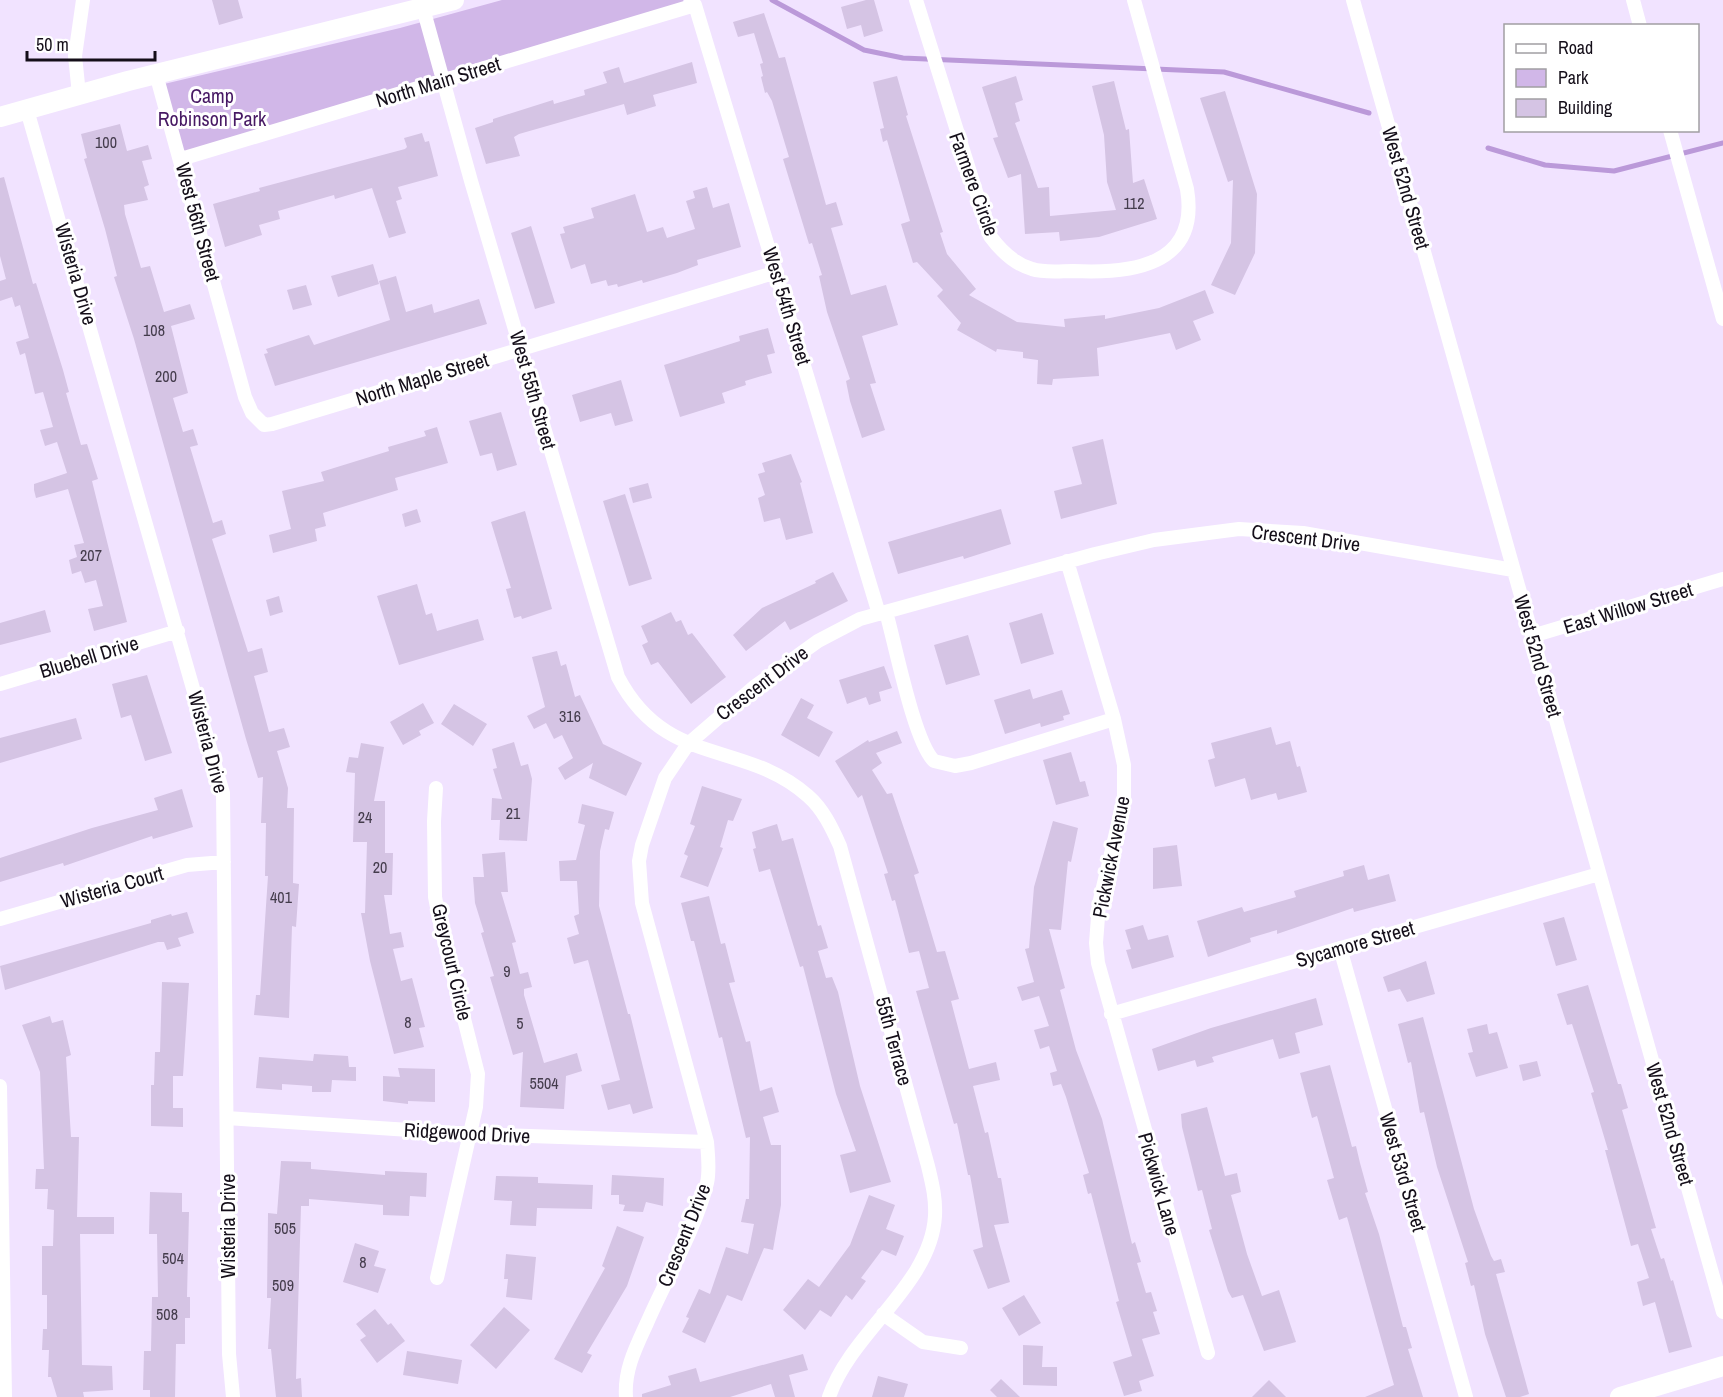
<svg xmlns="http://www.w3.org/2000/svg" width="1723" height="1397" viewBox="0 0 1723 1397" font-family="'Archivo Narrow',sans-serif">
<rect width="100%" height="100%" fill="#f1e3ff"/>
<path fill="#d1b7e8" d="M502,0h181l1,4 -500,149 -20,-69 236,-56z"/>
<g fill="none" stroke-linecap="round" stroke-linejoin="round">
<path stroke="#bb99d9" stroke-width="5" d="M772,0l92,50 39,8 321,14 145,41
M1488,148l57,17 69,6 109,-28"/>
</g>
<path fill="#d5c4e4" d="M212,0h26l5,18 -24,7z
M866,0h8l9,31 -19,6 -3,-12 -14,4 -6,-22z
M764,13l15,45 6,-1 41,148 10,-3 7,23 -12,3 20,67 35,-10 12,40 -36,11 14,47 -6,1 15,46 -23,8 -12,-37 -4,-20 4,-2 -23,-67 -8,-36 3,-1 -10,-32 -3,1 -26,-85 6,-2 -17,-56 -5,-9 -2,1 -4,-16 2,-1 -3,-12 3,-1 -9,-30 -16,4 -5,-15z
M692,62l5,21 -44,12 3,11 -29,9 -3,-11 -105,30 -5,3 6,19 -34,8 -11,-36 18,-6v-3l60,-19 1,4 31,-9 -1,-5 23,-7 -4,-11 16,-5 5,16z
M897,76l11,39 -2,1 37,116 -3,1 7,21 29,35 -7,6 48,27 48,5 -1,-8 41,-4v4l54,-11 46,-18 9,23 -21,8 8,19 -25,10 -6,-17 -73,15 2,28 -46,3 -1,6 -15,-1 1,-24 -15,-2v-6l-26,-3 -1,3 -39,-22 4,-7 -24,-27 6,-6 -26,-28 -4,1 -12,-39 9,-3 -23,-81 -4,2 -3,-13 4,-1 -11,-46z
M1016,76l7,24 -8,3 5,18 -5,2 23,65 11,-1 1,29 66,-6 -9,-28 -3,-47 -12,-49 22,-5 12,49 3,-1 4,54 11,-4 13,40 -58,18 -39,4 -1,-9 -34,2 -4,-60 -13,4 -15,-40 5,-1 -16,-50z
M1225,91l32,103 -2,59 -20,42 -24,-10 20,-42 2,-63 -5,2 -28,-84z
M120,124l7,27 21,-6 4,14 -10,2 7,24 -5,2 4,13 -24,5 1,9 16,54 9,-2 14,46 26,-8 5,15 -24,7 17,67 -15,5 10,34 10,-3 5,16 -8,2 23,76 9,-3 4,14 -14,5 36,113 14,-4 6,24 -14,4 15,56 15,-4 6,19 -13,4 11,37 -1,20h7l-1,75 6,1 -3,43 -4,-1 -3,92 -35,-3 2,-20h4l8,-119h-3l1,-53h-5l2,-46 -5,1 -12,-39 -112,-400 -20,-62 3,-1 -12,-47 -21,-70 3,-1 -6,-24z
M422,133l3,9 4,-1 9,35 -40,11 4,12 -6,2 10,32 -17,5 -17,-50 -37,11 -1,-4 -56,16 2,8 -21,6 3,10 -37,12 -12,-43 47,-13 -1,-3 146,-39 2,-2 -3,-9z
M4,177l29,107 3,-1 27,87 6,22 -3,1 15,52 6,-1 11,35 -6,2 35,141 -33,9 -6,-22 15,-3 -7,-26 -11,3 -4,-12 -9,3 -3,-14 8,-3 -3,-12 10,-2 -16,-54 -32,9 -2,-8v-6l33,-11 -10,-31 -12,4 -5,-16 13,-3 -10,-35 -8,2 -10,-41 -5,2 -4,-13 13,-4 -9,-33 -5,2 -3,-10 -12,4v-20l6,-2 -6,-23v-78z
M707,187l6,21 16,-5 12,44 -44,13 1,5 -21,8 -34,10 -1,-3 -24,7 -1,-3 -9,2 -2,-6 -15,4 -6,-20 -14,5 -11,-35 5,-1 -2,-6 31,-9 -3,-10 44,-14 12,38 16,-5 4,11 28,-9 -9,-28 9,-3 -2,-7z
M531,226l24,77 -20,6 -24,-76z
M373,264l6,20 -41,13 -7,-21z
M396,276l10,36 26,-8 2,9 45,-14 8,25 -212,62 -11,-32 4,-1 -2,-4 43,-14 5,10 76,-25 -11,-39z
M306,285l6,20 -19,5 -6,-20z
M768,328l7,25 -8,2 5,18 -27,8 1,4 -24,8 3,10 -45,14 -16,-52 76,-24 -1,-5z
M621,380l12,41 -18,5 -4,-13 -31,9 -8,-27z
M501,412l16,53 -20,6 -5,-18 -12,3 -11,-35z
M437,427l11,36 -53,15 3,12 -75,23 3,13 -11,3 2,12 -44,12 -4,-18 22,-6 -9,-38 42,-10 -3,-9 68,-21 -1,-4 38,-11 -2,-5z
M1103,439l14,65 -56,15 -7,-28 28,-7 -10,-37z
M791,454l11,28 -2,1 13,50 -27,7 -6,-22 -16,4 -6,-24 7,-3 -7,-21 7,-2 -3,-9z
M648,483l4,15 -19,5 -4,-15z
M625,494l27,85 -23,7 -26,-85z
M417,509l4,13 -16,5 -3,-13z
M1001,509l10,35 -47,15 -1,-3 -65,18 -10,-32z
M525,511l27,98 -30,10 -1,-3 -7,2 -8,-29 5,-1 -20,-66z
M833,572l15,29 -58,29 -5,-9 -39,30 -13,-16 29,-27 54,-25 -1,-2z
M417,584l9,31 6,-2 5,18 41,-12 6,21 -85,25 -22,-69z
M279,596l4,16 -13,4 -4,-16z
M45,610l6,22 -51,13v-22z
M671,612l5,10 5,-2 7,15 4,-2 34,44 -35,27 -33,-42 -7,3 -9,-20 6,-3 -7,-16z
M1042,613l12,41 -33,10 -12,-41z
M968,635l12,40 -34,10 -12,-40z
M557,651l4,15 5,-2 9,33 5,-2 23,49 39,19 -16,33 -37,-18 4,-15 -28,17 -7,-12 15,-10 -11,-23 -8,4 -8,-16 -12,6 -7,-13 18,-9 -13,-50z
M884,666l8,22 -13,4 2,9 -12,4 -3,-8 -19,7 -8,-24z
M147,675l25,78 -27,8 -14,-46 -10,3 -9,-34z
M1030,689l3,10 29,-9 8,24 -7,2 1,4 -23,7 -1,-4 -35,11 -11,-34z
M801,698l13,7 -7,13 26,14 -14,25 -38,-22z
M423,703l11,20 -15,8 2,4 -18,10 -13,-23z
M454,704l33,20 -14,22 -32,-22z
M76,718l6,21 -82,24v-25z
M1271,727l5,18 14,-4 7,26 3,-1 7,26 -29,8 -2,-7 -25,7 -6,-22 -30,9 -7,-27 7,-2 -4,-15z
M897,731l5,12 -26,10 6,10 -10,7 15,24 5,-1 27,80 -5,2 23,77 8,-1 14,48 -8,2 18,68 27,-7 4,18 -27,6 12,47 3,-1 10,46h3l8,45 -15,2 16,57 -22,7 -15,-39 10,-3 -13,-72h-2l-11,-52 -3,1 -38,-133 13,-3 -10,-37 -10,2 -14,-53 -3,1 -8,-27 4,-1 -26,-78 -4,3 -23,-37 33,-21 1,2z
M514,742l7,24 7,-2 4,15 -5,62 -28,-1 1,-20h-9l1,-22 10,1 -9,-30 4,-1 -5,-19z
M361,743l23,4 -10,54h11v52h8l-1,42h-8l6,39 11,-2 3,15 -11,2 8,32 11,-3 13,49 -6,1 5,19 -30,7 -24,-93 -9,-48h4l2,-71h-14l2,-69 -9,-1 3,-15 9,1z
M1071,752l9,30 5,-1 4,15 -33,9 -13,-45z
M702,786l40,13 -9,22 -5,-1 -8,27 3,1 -15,39 -28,-10 8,-21 -4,-2 11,-28 -5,-2z
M182,789l11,38 -40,12 -1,-3 -88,30 -1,-3 -63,19v-24l92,-30 66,-18 -4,-12z
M582,804l32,8 -5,18 -4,-1 -5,22 -1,55 29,108h2l23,94 -20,6 -3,-10 -22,6 -7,-25 19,-5 -32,-120 -14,4 -7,-26 12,-4 -5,-18 5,-2 -2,-33h-17l-1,-20 17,-1 9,-35 -7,-2z
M1053,821l25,7 -7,34 -3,-1 -7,69 -12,-1 16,59 -5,2 16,60 26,69 30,125 3,-2 6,20 -4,1 9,30 5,-1 6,19 -4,1 7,22 -18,5 12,37 -15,5 3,10 -18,5 -11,-34 19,-6 -16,-54 3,-1 -28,-108 -3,1 -5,-19 6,-2 -23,-76 -5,-13 -8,2 -3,-13 7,-2 -8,-25 -9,3 -6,-19 15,-4 -10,-30 -17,5 -5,-14 17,-5 -9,-33 4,-1 5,-61z
M777,824l5,17 11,-3 25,88 3,-1 7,23 -10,3 8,27 6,-1 6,15 22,94 31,96 -41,11 -10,-38 16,-4 -20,-57 -33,-128 -3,1 -30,-98 -11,3 -6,-23 3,-1 -4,-16z
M1177,845l5,41 -29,3v-41z
M505,852l3,40h-7l15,50 -4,1 8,31 8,-2 4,15 -8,2v6l20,68 33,-10 5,18 -16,5 -2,33 -44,-2 3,-55 -10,3 -14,-48 -9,-30 4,-1 -13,-43 3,-1 -9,-29 -2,-26h11l-2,-23z
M1364,865l4,15 21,-6 7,27 -42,11 -1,-4 -76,26v-4l-27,8 1,4 -43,15 -11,-36 45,-14 2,5 52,-15 -2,-6 50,-15 -1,-5z
M709,896l12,48 4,-1 10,39 -6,1 17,59 4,-1 10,50 12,-4 7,25 -16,5 8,28h10v60l-8,45 -9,-2 -22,53 -15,-6 -22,48 -23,-11 7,-14 -3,-1 13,-28 11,5 16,-47 22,7 6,-30 -13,-2 5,-23h3l1,-62 -4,1 -24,-101 -3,1 -25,-97h-3l-10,-38z
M187,912l7,21 -16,5 3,8 -14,4 -3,-8h-6l-153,48 -5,-24 151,-43v-3l20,-6 1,2z
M1564,917l13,43 -21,6 -13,-43z
M1143,925l5,15 20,-5 6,22 -42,12 -6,-19 5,-1 -6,-19z
M1426,961l9,33 -28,8 -7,-13 -12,3 -5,-15z
M162,982l27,1 -6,93h-10v32h10v19l-32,-1v-41h3l1,-33h5z
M1588,985l30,99h3l7,24 -6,2 34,118 -5,1 10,30 3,-1 7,23 2,-1 19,67 -23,6 -14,-51 -12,4 -6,-24 12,-4 -11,-34 -7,2 -26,-96h3l-17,-57 3,-1 -22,-68 -5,1 -10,-31z
M1316,998l7,27 -28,8 5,20 -21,6 -6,-20 -61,18 2,5 -17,5 -2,-7 -37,11 -6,-22 59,-21z
M50,1016l2,7 11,-3 8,35 -5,2 5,80h8l-2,80h37v17h-34l2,131 30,1 1,24 -30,2 1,5h-27l-6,-20h-3l1,-27h-7l1,-21h4v-34h-5v-49h11l1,-36 -7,-1 1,-20h-13l1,-20h8l-4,-97 -18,-47z
M1423,1017l51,192 17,47 3,5 7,-2 4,13 -9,2 33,120 -9,3h-14l-21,-63 -11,-49 -3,1 -6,-23 3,-1 -31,-95 -13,-55 -4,1 -9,-51 -3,1 -10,-39z
M1487,1024l2,10 8,-2 11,36 -32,9 -8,-24 5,-1 -6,-23z
M314,1054l34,2 1,11h7v14l-24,-1 -1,12h-19v-6l-30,-2v6l-26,-2 3,-31 54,4z
M1537,1061l4,15 -18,5 -4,-16z
M1330,1065l22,82 4,-1 4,17 8,29 -3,1 14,41 24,93h3l6,21 -4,1 15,48h-58l29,-12 -47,-168 -8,3 -12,-40 7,-2 -17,-62 -5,2 -12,-45z
M398,1068l37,1v33l-27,-1v3l-25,-3v-25l17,1z
M1207,1107l18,69 12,-3 4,19 -10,3 16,59 15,42 17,-6 17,52 -32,9 -21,-56 -11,3 -4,-7 -19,-61 3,-1 -10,-39 -4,1 -16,-64 -1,-13z
M281,1161l30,1v7l74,6v-4l42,2 -1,24 -16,-1 -1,20 -26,-1v-10l-74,-6v7h-8l-5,173 5,-1 1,19h-26l-5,-48h-3l3,-51h-4l1,-85 9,1z
M612,1175l52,3 -1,28 -17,-4 -3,10 -20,-1 2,-6 -6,-1v-9h-8z
M496,1176l42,1v6l55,2 -1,24 -55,-1 -1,18 -26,-1 2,-24 -18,-1z
M150,1192l32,1v19h7l-2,85h3v21h-5v26h-9l-1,53h-25v-7h-7l1,-39h7l1,-54h6l-1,-63h-8z
M869,1195l26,10 -9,24 18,7 -8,20 -14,-6 -21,28 5,3 -14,19 -6,-5 -15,22 -11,-7 -15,20 -22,-20 25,-31 11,8 31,-42z
M617,1226l27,11 -17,49 -40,67 5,2 -10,18 -28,-14 51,-91 -3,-2z
M355,1243l24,8 -5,15 12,3 -8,24 -35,-11z
M506,1254l30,3 -4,43 -26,-3 2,-18h-4z
M1024,1295l17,28 -22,13 -17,-28z
M504,1307l26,23 -34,39 -26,-24z
M375,1309l13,16 3,-2 14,18 -28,22 -17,-23 6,-4 -10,-12z
M1023,1345l20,1 -1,21h15v19l-34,-1z
M407,1351l55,9 -4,24 -55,-9z
M803,1354l5,16 -19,5 6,22h-20l-4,-13 -41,13h-88v-3l29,-9 -3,-9 28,-8 4,14z
M878,1376l30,8 -4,13h-32z
M1001,1379l19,18h-23l-7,-7z
M1269,1380l17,17h-34z"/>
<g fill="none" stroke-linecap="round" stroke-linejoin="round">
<path stroke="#fff" stroke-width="14" d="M691,0l4,5 184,609
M916,0l74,236c11,15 24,28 42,33 12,4 29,2 41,2 58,3 127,-5 114,-82l-53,-189
M1353,0l370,1312
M1633,0l7,26
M423,8l48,173 147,496c48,92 126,62 190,119 15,13 24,32 32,50l88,320c4,17 8,32 7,50 -4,69 -84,116 -106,181
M156,74l89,323 7,16 12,12 8,-1 505,-152
M79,94l-4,-38 8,-56
M27,110l196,683 6,561 4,43
M1670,130l53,189
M181,159l514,-154
M1067,561l47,158 10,46v34l-25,105 -3,39 2,20 110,390
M886,612c9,31 28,130 48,149l21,5 16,-3 143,-44
M1532,636l191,-57
M0,684l178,-53
M436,788l-2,33 1,76 6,31 37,146 -2,33 -39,171
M0,919l187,-54 37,-3
M1340,948l126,449
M1111,1014l488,-140
M0,1086l5,311
M227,1118l243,16 237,8
M883,1314l40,28 38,6
M626,1397c-2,-27 10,-50 21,-74 18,-42 50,-97 60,-140 3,-13 1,-28 0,-41l-65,-239 -3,-42 3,-16 23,-67 23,-34 66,-57 64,-46 42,-22 235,-65 59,-14 85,-11 64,4 210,37"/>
<path stroke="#fff" stroke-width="20" d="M0,117l128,-36 326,-81
M1620,1397l103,-31"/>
</g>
<g text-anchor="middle" stroke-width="6" stroke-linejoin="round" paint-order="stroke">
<g font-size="16" fill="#443c4c">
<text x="106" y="148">100</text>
<text x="1134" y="209">112</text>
<text x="154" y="336">108</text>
<text x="166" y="382">200</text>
<text x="91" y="561">207</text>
<text x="570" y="722">316</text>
<text x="513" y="819">21</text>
<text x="365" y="823">24</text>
<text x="380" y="873">20</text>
<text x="281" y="903">401</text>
<text x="507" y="977">9</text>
<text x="408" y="1028">8</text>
<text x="520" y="1029">5</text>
<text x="544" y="1089">5504</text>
<text x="285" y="1234">505</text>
<text x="173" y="1264">504</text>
<text x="363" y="1268">8</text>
<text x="283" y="1291">509</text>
<text x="167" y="1320">508</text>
</g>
<g font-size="20" fill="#140e19" stroke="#fff">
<text transform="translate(438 82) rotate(-17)" y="7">North Main Street</text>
<text transform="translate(974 184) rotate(70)" y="7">Farmere Circle</text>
<text transform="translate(1406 188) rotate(74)" y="7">West 52nd Street</text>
<text transform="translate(198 222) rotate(75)" y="7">West 56th Street</text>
<text transform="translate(76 274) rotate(74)" y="7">Wisteria Drive</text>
<text transform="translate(787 306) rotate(73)" y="7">West 54th Street</text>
<text transform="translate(422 379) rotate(-17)" y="7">North Maple Street</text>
<text transform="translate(533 390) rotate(74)" y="7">West 55th Street</text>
<text transform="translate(1306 538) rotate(7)" y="7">Crescent Drive</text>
<text transform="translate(1628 608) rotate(-17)" y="7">East Willow Street</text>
<text transform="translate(1538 656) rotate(74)" y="7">West 52nd Street</text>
<text transform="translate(89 657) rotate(-17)" y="7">Bluebell Drive</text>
<text transform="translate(762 683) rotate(-37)" y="7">Crescent Drive</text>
<text transform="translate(208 742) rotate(75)" y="7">Wisteria Drive</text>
<text transform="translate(1111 857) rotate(-79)" y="7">Pickwick Avenue</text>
<text transform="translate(112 887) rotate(-16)" y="7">Wisteria Court</text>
<text transform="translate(1355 944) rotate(-16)" y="7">Sycamore Street</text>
<text transform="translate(452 962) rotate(77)" y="7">Greycourt Circle</text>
<text transform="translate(894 1041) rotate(75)" y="7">55th Terrace</text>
<text transform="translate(1670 1124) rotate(74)" y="7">West 52nd Street</text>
<text transform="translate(467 1133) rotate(3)" y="7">Ridgewood Drive</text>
<text transform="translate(1403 1172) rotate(74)" y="7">West 53rd Street</text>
<text transform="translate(1159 1184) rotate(74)" y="7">Pickwick Lane</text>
<text transform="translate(228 1226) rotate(-90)" y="7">Wisteria Drive</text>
<text transform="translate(684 1235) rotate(-68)" y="7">Crescent Drive</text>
</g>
<g font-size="20" fill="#471964" stroke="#fff">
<text x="212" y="103">Camp<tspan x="212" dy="23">Robinson Park</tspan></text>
</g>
</g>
<rect x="1504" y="24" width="195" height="108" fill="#ffffff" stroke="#a19fa3" stroke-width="1.5"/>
<rect x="1516" y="44" width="30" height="9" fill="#ffffff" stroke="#a19fa3" stroke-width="1.5"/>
<text x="1558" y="54" font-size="18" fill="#140e19">Road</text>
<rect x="1516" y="69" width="30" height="18" fill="#d1b7e8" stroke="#a19fa3" stroke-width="1.5"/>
<text x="1558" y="84" font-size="18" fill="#140e19">Park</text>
<rect x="1516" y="99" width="30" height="18" fill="#d5c4e4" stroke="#a19fa3" stroke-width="1.5"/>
<text x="1558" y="114" font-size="18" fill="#140e19">Building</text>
<path d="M27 51v9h128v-9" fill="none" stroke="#140e19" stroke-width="3"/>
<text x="36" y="51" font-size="18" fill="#140e19" stroke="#ffffff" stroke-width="4.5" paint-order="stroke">50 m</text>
</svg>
